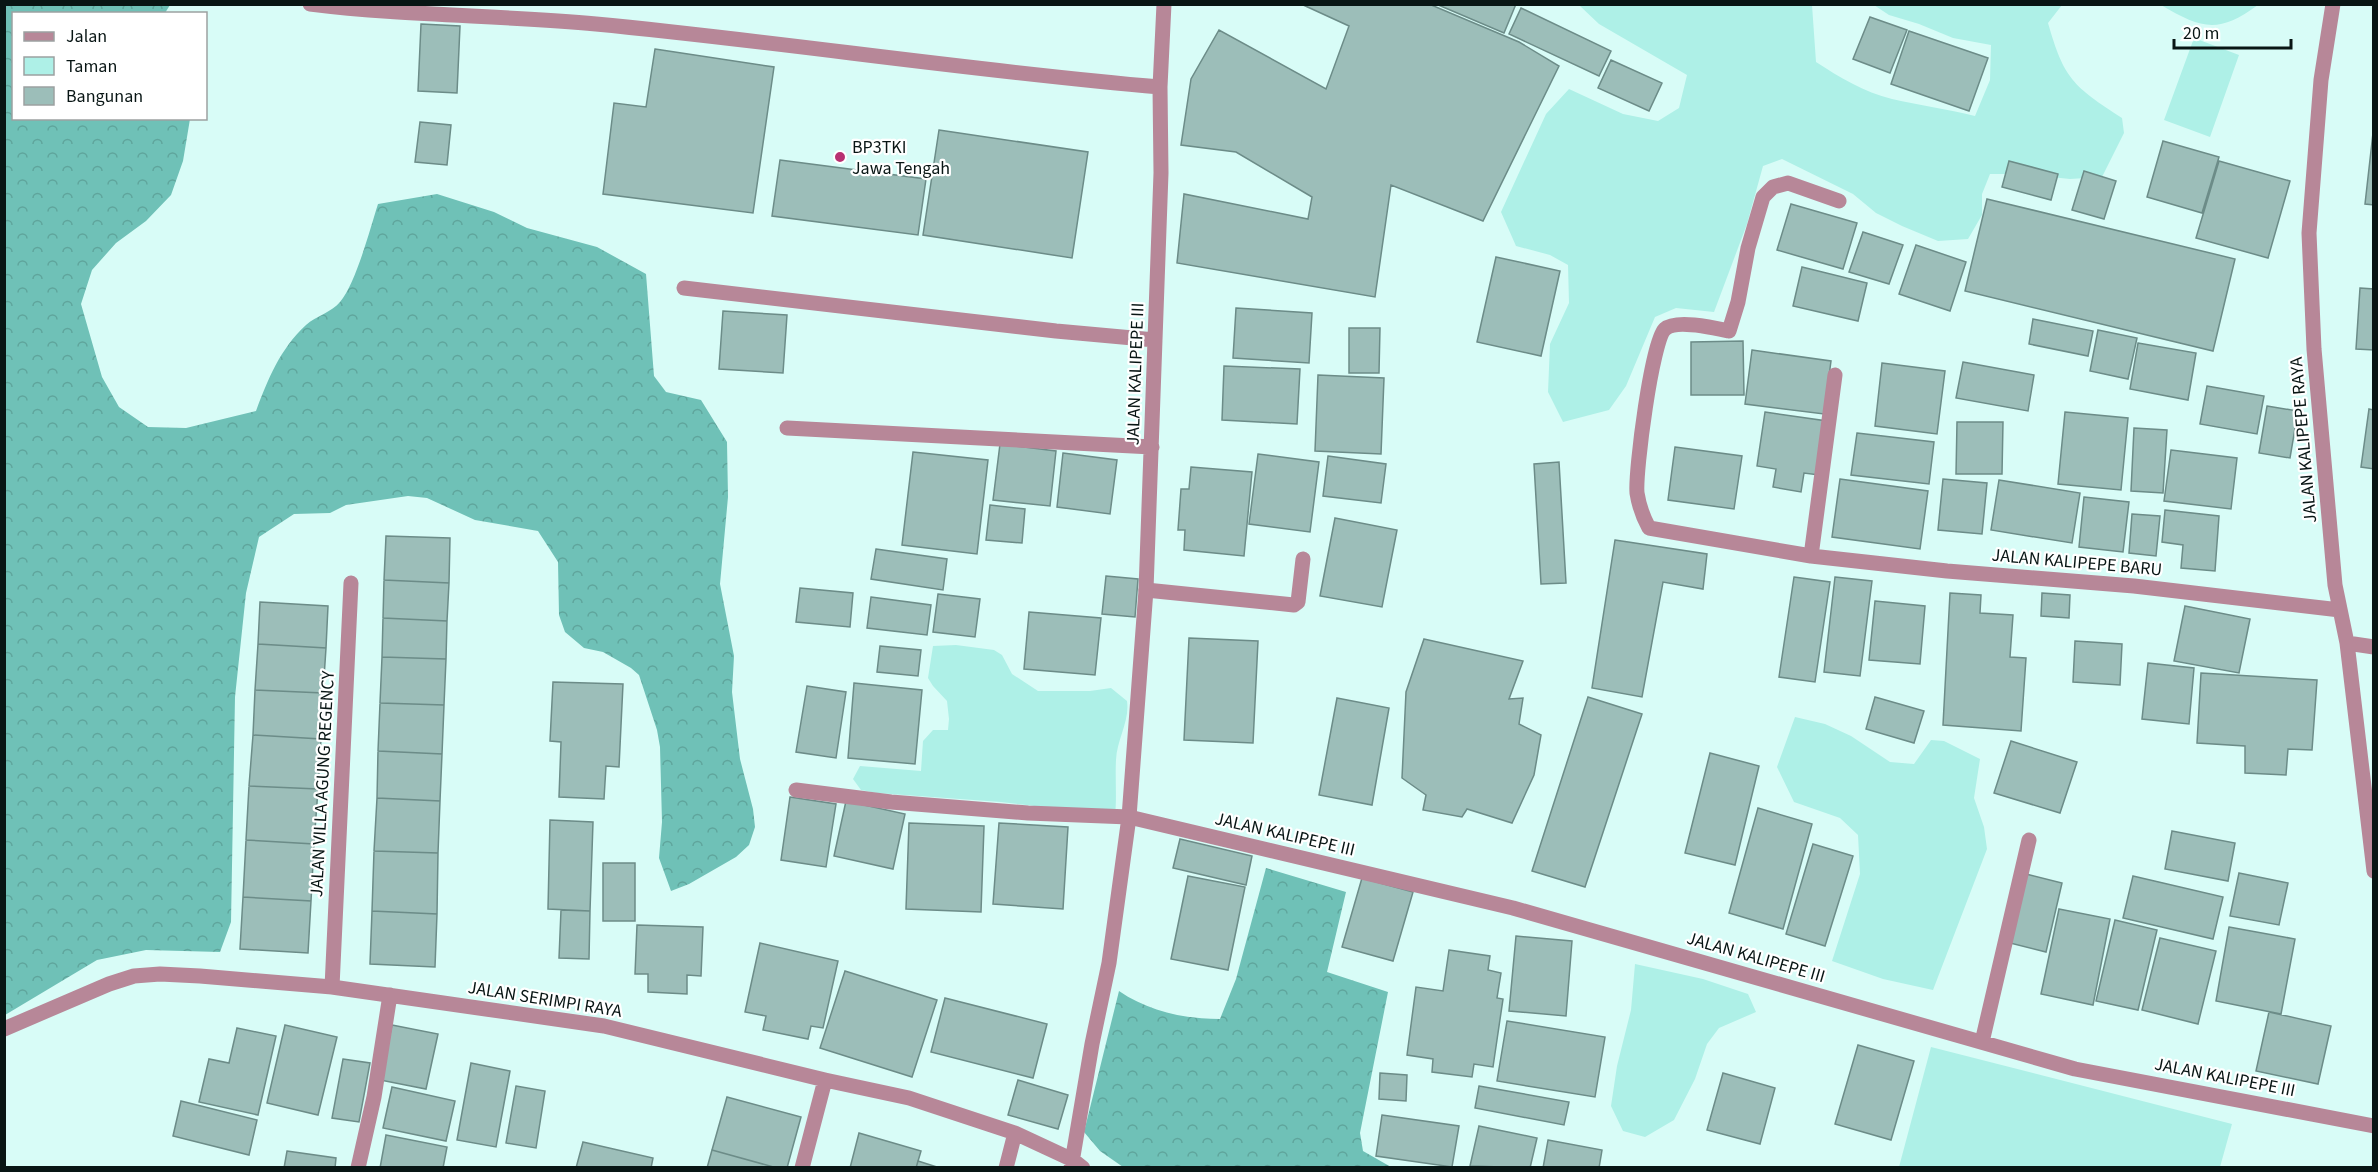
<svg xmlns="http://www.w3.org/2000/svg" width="2378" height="1172" viewBox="0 0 2378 1172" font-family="'Source Sans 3',sans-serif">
<defs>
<pattern id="forest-crowns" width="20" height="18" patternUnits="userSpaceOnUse" patternTransform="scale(1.5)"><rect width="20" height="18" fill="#6fc1b7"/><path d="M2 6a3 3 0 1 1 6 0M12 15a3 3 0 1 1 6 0" fill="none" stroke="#5fa59c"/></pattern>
</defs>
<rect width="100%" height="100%" fill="#d8fcf7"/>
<path fill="#aef0e7" d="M1581,5h231l4,57c23,15 48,30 76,37 27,6 55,10 83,17l15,-36 1,-35 -38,-7 -34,-14 -30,-9 -15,-10h188l-14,18c16,56 25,63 74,95l2,15 -22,44 -32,2 -47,-5h-33l-8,20v21l-14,24 -30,2 -36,-15 -26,-13 -23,-19 -71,-35 -19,7 -16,58 -33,88 -38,-4 -21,9 -29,69 -17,24 -46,12 -15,-30 2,-48 19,-41 -1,-38 -18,-10 -34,-9 -15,-34 45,-98 23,-25 54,25 35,7 21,-13 8,-33 -88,-51 -19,-18z
M2161,5l97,-1v1c-40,29 -56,24 -97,0z
M2194,38l45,17 -29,82 -46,-17z
M956,645l38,5 8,5 10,19 26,17h52l21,-3 16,13c3,20 -10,38 -11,59 -1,19 1,37 -1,56l-114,-14 -124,-9 -16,-3 -8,-11 7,-13 61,5 2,-30 10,-11h15l1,-11 -2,-18 -14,-15 -5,-8 5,-32z
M1795,717l30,7 26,12 39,26 24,2 17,-24 13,1 36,18 -6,39 10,29 3,22 -54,141 -50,-11 -51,-18 28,-87 -2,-39 -18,-17 -46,-16 -17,-35z
M1635,964l68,15 45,15 8,18 -37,16 -12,16 -12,35 -21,41 -29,17 -22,-6 -12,-25 6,-40 14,-56z
M1931,1047l301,77 -12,43h-321z"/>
<path fill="url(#forest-crowns)" d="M5,4l165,1 -5,8 -151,1v104l176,1 -7,42 -12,34 -25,26 -30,22 -24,27 -11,34 21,73 17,30 29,20 38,1 70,-17c12,-32 24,-62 50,-86 10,-9 26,-13 34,-23 16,-19 30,-73 38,-98l59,-10 57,18 33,16 70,19 49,27 8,102 12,16 35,8 26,42 1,55 -8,87 14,72 -2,36 8,67 13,50 2,18 -6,18 -13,12 -47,27 -18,7 -12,-33 3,-36 -2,-75 -3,-17 -18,-55 -8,-7 -28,-16 -19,-4 -19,-16 -6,-17 -1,-53 -20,-31 -63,-11 -48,-22 -19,-2 -62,9 -16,8 -36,1 -35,23 -13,56 -11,104 -4,225 -11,30 -74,-2 -49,10 -92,55z
M1266,868l80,24 -19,80 61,20 -28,141 3,18 28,16h-268l-23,-16 -16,-19 35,-141c29,20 65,28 101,28l16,-40z"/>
<path fill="#9cbeb9" stroke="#6c8c88" stroke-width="1.5" d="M1301,4h128l90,38 40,24 -76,155 -92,-36 -16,112 -198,-34 7,-69 124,25 4,-22 -76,-45 -55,-7 10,-66 28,-49 107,59 23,-63z
M1436,4h80l-12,29z
M1521,8l90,43 -12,25 -90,-42z
M1870,17l37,13 -17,43 -37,-14z
M421,24l39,2 -3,67 -39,-2z
M1909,31l79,27 -19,53 -78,-27z
M655,49l119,18 -21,146 -150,-19 11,-91 32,4z
M1611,60l51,23 -13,28 -51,-23z
M420,122l31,3 -4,40 -32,-3z
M2374,124v81l-9,-1z
M939,130l149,22 -16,106 -149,-23z
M2163,141l56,16 -17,56 -55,-16z
M780,160l146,19 -8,56 -146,-19z
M2009,161l49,13 -7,26 -49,-13z
M2219,161l71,20 -22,77 -72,-20z
M2084,171l32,10 -12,38 -32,-9z
M1987,199l248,60 -22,92 -248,-60z
M1791,204l66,19 -14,46 -66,-19z
M1863,232l40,13 -14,39 -40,-12z
M1916,245l50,17 -16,49 -51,-17z
M1496,257l64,14 -19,85 -64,-14z
M1802,267l65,16 -9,38 -65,-15z
M2360,288l14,1v61l-18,-1z
M1236,308l76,5 -3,50 -76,-5z
M723,311l64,4 -4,58 -64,-4z
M2033,319l60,12 -5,25 -59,-12z
M1349,328h31l-1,45h-30z
M2098,330l39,8 -9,41 -38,-8z
M1743,341l1,54h-53v-53z
M2138,343l58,10 -8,47 -58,-11z
M1752,350l79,11 -7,53 -79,-10z
M1963,362l71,13 -6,36 -72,-13z
M1882,363l63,8 -8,63 -62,-8z
M1224,366l76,3 -3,55 -75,-4z
M1318,375l66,3 -3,76 -66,-3z
M2207,386l57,10 -7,38 -57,-10z
M2267,406l31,5 -8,47 -31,-5z
M2369,409l5,1v59l-13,-2z
M1765,412l62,9 -8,54 -15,-2 -3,19 -28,-5 3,-18 -19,-3z
M2065,412l63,6 -7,72 -63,-6z
M1957,422h46l-1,52h-46z
M2134,428l33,2 -4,63 -32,-2z
M1857,433l77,9 -5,42 -78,-9z
M1000,444l56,7 -6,55 -57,-6z
M1675,447l67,9 -8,53 -66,-9z
M2171,450l66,8 -6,51 -67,-8z
M913,452l75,8 -11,94 -75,-9z
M1063,453l54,7 -7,54 -53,-7z
M1258,454l61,8 -9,70 -61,-8z
M1328,456l58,8 -5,39 -58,-7z
M1559,462l7,121 -25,1 -7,-120z
M1191,467l61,5 -8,84 -60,-6 1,-20h-7l3,-41h8z
M1840,479l88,12 -8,58 -88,-12z
M1943,479l44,4 -5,51 -44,-4z
M1999,480l81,13 -8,50 -81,-13z
M2084,497l45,5 -6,50 -44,-5z
M990,505l35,4 -3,34 -36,-3z
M2165,510l54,6 -4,55 -34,-3 2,-23 -21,-3z
M2132,514l28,2 -4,40 -27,-3z
M1335,518l62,12 -15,77 -62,-11z
M386,536l64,2 -1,45 -65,-3z
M1615,540l92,14 -4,35 -40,-7 -21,115 -50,-9z
M876,549l71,10 -4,31 -72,-11z
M1106,576l32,3 -3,38 -33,-3z
M1794,577l36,5 -15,100 -36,-5z
M1835,577l37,4 -12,95 -36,-4z
M384,580l65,3 -2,38 -64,-3z
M800,588l53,5 -3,34 -54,-5z
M1950,593l31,2 -1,18 33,2 -3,42 16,1 -5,73 -78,-6z
M2042,593l28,2 -1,23 -28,-2z
M938,594l42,5 -5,38 -42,-5z
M871,597l60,8 -4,30 -60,-7z
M1875,601l50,5 -5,58 -51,-4z
M260,602l68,4 -2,42 -68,-4z
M2185,606l65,13 -11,54 -65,-12z
M1029,612l72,6 -6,57 -71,-6z
M383,618l64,3 -1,38 -64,-2z
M1189,638l69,3 -5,102 -69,-3z
M1424,639l99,22 -14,38 14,-1 -4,26 22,11 -7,40 -22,48 -45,-14 -5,8 -39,-7 3,-15 -24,-17 4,-86z
M2075,641l47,3 -2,41 -47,-3z
M258,644l68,4 -3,45 -68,-3z
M880,646l41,4 -3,26 -41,-4z
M382,657l64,2 -2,46 -64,-2z
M2148,663l46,5 -5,56 -47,-5z
M2201,673l116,7 -5,70 -24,-1 -2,26 -41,-2v-27l-48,-3z
M553,682l70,2 -4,83 -13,-1 -2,33 -45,-2 2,-55 -11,-1z
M854,683l68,7 -7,74 -67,-6z
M807,686l39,6 -10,66 -40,-6z
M255,690l68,3 -2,46 -68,-4z
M1588,697l54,17 -57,173 -53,-16z
M1875,697l49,14 -10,32 -48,-14z
M1337,698l52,10 -17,97 -53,-10z
M380,703l64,2 -2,49 -64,-3z
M253,735l68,4 -3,50 -69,-3z
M2011,741l66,21 -17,51 -66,-20z
M378,751l64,3 -2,47 -63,-3z
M1710,753l49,13 -24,99 -50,-12z
M249,786l69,3 -4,55 -68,-4z
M790,797l46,7 -10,63 -45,-7z
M377,798l63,3 -2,52 -64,-2z
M846,801l59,13 -12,55 -59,-13z
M1758,808l54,16 -29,105 -54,-16z
M550,820l43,2 -3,89 -42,-2z
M909,823l75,3 -3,86 -75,-3z
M999,823l69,4 -5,82 -70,-5z
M2172,831l63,12 -7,38 -63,-12z
M1180,839l72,17 -6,29 -73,-17z
M246,840l68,4 -3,57 -68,-4z
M1813,844l40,12 -28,90 -39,-12z
M374,851l64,2 -1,61 -65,-3z
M603,863h32v58h-32z
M2239,873l49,10 -9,42 -49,-9z
M2026,874l36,9 -16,69 -36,-9z
M1188,876l57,11 -17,83 -57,-11z
M2133,876l90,21 -10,42 -90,-21z
M1362,878l51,14 -20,69 -51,-14z
M243,897l68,4 -3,52 -68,-4z
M2059,909l51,10 -17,86 -52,-11z
M561,910l29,1 -1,48 -30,-1z
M372,911l65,3 -2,53 -65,-3z
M2115,920l42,10 -19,80 -42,-9z
M637,925l66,2 -2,49 -14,-1v19l-39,-2v-18h-13z
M2229,927l66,12 -14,75 -65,-13z
M1516,936l56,5 -6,75 -57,-5z
M2160,938l56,13 -18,73 -56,-14z
M760,943l78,18 -15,67 -12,-2 -3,13 -45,-9 3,-14 -21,-4z
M1449,950l41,6 -2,14 13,3 -4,25 6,1 -10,68 -19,-3 -2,13 -40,-5 1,-13 -26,-4 9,-68 27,4z
M845,971l92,29 -25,77 -92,-29z
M945,998l102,26 -14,54 -102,-26z
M2269,1012l62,14 -13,58 -62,-13z
M1507,1021l98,16 -10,60 -98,-16z
M285,1025l52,12 -19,78 -51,-12z
M392,1025l46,9 -12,55 -46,-9z
M237,1028l39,8 -18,79 -59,-13 10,-43 20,4z
M1858,1045l56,16 -23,79 -56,-16z
M343,1059l27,4 -11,59 -27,-4z
M471,1063l39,8 -14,76 -39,-7z
M1380,1073l27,2 -1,26 -27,-2z
M1723,1073l52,15 -15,56 -53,-14z
M1018,1080l50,15 -10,34 -50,-14z
M516,1086l29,5 -9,57 -30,-5z
M1479,1086l90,16 -5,23 -89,-17z
M392,1087l63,14 -9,40 -63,-13z
M727,1097l74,20 -14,51h-10l-65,-18z
M181,1101l76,19 -8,35 -76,-19z
M1382,1115l77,11 -7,41 -76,-11z
M1479,1126l58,12 -7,30 -60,-2z
M859,1133l62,18 -5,17h-66z
M386,1135l61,12 -4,21h-63z
M1548,1140l54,10 -3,18h-56z
M583,1142l70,16 -2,10h-75z
M712,1150l65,18h-70z
M287,1151l49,7 -1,10h-51z
M918,1161l22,7h-24z"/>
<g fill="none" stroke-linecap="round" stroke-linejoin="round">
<path stroke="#b78798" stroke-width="15" d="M1146,590l148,15 4,-3 5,-43"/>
<path stroke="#b78798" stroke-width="15" d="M310,4c95,12 191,11 286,20 188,18 375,47 564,63
M2333,4l-12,76 -12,153 5,116 21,236 12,58 27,228
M684,288l372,43 99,9
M1835,375l-24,181 136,15 187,15 206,24
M787,428l365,19
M1811,556l-162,-28c-6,-11 -10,-22 -12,-35 -2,-21 15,-153 28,-164 11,-10 50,-1 64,2l9,-29 10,-54 15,-51 10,-10 15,-4 51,18
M2347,643l27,4
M796,790l95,12 137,11 101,4 384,91 562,161 299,57
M332,987l19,-404
M4,1029l105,-45 25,-8 26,-2 40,2 132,11 272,39 221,54 84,18 106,35 58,27 10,8
M1982,1042l47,-202
M358,1168l16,-71 16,-102
M802,1168l23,-88
M1006,1168l9,-35
M1071,1168l21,-124 17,-81 20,-146 17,-227 15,-417 -1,-86 4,-83"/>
</g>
<circle fill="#b83172" stroke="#fff" stroke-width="2" cx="840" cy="157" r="6"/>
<g text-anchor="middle" stroke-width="4.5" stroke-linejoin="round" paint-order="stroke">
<g font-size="18" fill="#081514" stroke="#fff" text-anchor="start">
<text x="852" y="153">BP3TKI<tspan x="852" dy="21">Jawa Tengah</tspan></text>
</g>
<g font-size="18" fill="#081514" stroke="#fff">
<text transform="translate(1135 374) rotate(-88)" y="6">JALAN KALIPEPE III</text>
<text transform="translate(2303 440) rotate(-95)" y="6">JALAN KALIPEPE RAYA</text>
<text transform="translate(2077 562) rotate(5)" y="6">JALAN KALIPEPE BARU</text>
<text transform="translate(322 784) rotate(-87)" y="6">JALAN VILLA AGUNG REGENCY</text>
<text transform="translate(1285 834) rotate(13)" y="6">JALAN KALIPEPE III</text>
<text transform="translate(1756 957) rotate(16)" y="6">JALAN KALIPEPE III</text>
<text transform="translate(545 999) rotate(9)" y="6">JALAN SERIMPI RAYA</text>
<text transform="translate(2225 1077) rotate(11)" y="6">JALAN KALIPEPE III</text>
</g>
</g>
<rect width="2378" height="1172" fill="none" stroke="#081514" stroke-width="12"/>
<rect x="12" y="12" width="195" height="108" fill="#ffffff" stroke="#9ca1a1" stroke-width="1.5"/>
<rect x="24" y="32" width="30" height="9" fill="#b78798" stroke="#9ca1a1" stroke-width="1.5"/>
<text x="66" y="42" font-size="18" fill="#081514">Jalan</text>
<rect x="24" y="57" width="30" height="18" fill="#aef0e7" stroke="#9ca1a1" stroke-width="1.5"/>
<text x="66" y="72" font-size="18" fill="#081514">Taman</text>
<rect x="24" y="87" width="30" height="18" fill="#9cbeb9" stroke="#9ca1a1" stroke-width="1.5"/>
<text x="66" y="102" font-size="18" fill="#081514">Bangunan</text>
<path d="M2174 39v9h117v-9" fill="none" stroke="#081514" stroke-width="3"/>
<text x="2183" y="39" font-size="18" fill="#081514" stroke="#ffffff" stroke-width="4.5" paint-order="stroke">20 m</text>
</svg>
